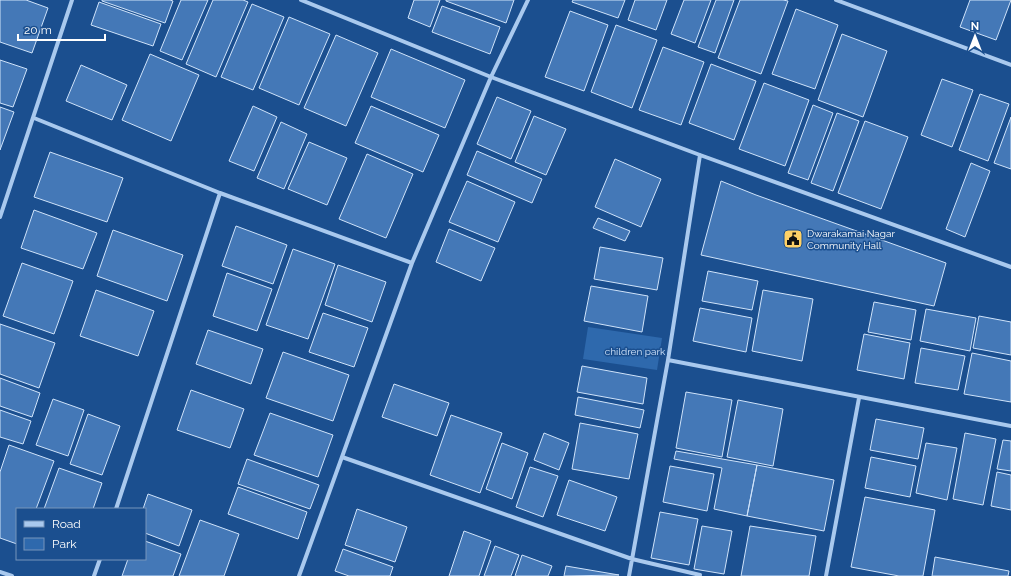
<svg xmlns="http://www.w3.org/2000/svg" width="1011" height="576" viewBox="0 0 1011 576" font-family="Raleway,sans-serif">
<rect width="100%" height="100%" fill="#1b4f8f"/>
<path fill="#2e69ad" d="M588,327l74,11 -5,32 -74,-11z"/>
<path fill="#4478b7" stroke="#cfe3fa" d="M0,0h26l22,8 -16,45 -32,-11z
M102,0h68l3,1 -8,22 -63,-22z
M181,0h27l-26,60 -22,-9z
M213,0h30l5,2 -32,75 -30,-13z
M414,0h26l-10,27 -22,-9z
M446,0h68l-8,23 -60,-22z
M573,0h52l-7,18 -46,-16z
M635,0h32l-11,30 -28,-10z
M684,0h27l-16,43 -24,-9z
M716,0h18l-19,53 -17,-6z
M740,0h43l5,1 -27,73 -43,-16z
M970,0h41l-15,40 -36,-13z
M99,2l62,22 -8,22 -62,-21z
M252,4l32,13 -31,73 -32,-13z
M442,6l58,21 -10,27 -58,-22z
M796,9l42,16 -23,64 -43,-15z
M570,11l38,14 -24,66 -39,-14z
M289,17l41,17 -31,71 -40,-17z
M616,25l41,15 -25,68 -41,-16z
M842,34l45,17 -24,66 -45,-17z
M336,35l42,18 -32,73 -42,-18z
M663,47l41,15 -23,63 -42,-15z
M391,49l74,31 -20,48 -74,-31z
M150,54l49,21 -28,66 -49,-21z
M0,60l27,9 -14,38 -13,-4z
M711,64l45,17 -22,59 -45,-17z
M81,65l46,20 -15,35 -46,-19z
M942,79l31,11 -21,57 -31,-12z
M764,83l45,17 -24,66 -46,-17z
M980,94l29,10 -21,57 -29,-11z
M497,97l34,14 -20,48 -34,-15z
M813,105l20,8 -25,67 -20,-7z
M253,106l24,11 -23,54 -25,-10z
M371,106l68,29 -16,37 -68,-29z
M0,107l14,5 -14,38z
M837,113l22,8 -26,70 -22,-8z
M534,116l32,13 -20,46 -31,-13z
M1011,117v52l-17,-6z
M865,121l43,16 -27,72 -43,-16z
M281,122l26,12 -23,55 -27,-11z
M309,142l38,16 -20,47 -39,-16z
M477,151l65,28 -10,24 -65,-28z
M50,152l73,26 -16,44 -73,-25z
M367,154l46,20 -27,64 -47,-19z
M615,159l46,20 -20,48 -46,-20z
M971,163l19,8 -25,66 -19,-8z
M467,181l48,21 -17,40 -49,-20z
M721,181l35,14 190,68 -12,43 -233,-51z
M34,210l63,23 -14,36 -62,-21z
M598,218l32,13 -5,10 -32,-13z
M236,226l51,19 -14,39 -51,-18z
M449,229l46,19 -14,33 -45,-19z
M113,230l70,25 -16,46 -70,-25z
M600,247l63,11 -6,32 -63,-11z
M293,249l42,15 -27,75 -42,-14z
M22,263l51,18 -19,53 -51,-18z
M338,265l48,17 -14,40 -47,-17z
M708,271l50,10 -6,29 -50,-9z
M227,273l45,16 -15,42 -44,-15z
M591,286l57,10 -6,36 -58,-11z
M96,290l58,21 -16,45 -58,-20z
M763,290l50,9 -11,62 -50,-10z
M874,302l42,8 -5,30 -43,-8z
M700,308l52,10 -6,34 -53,-11z
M926,309l50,9 -6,33 -50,-10z
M323,313l45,15 -14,39 -45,-15z
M979,316l32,6v33l-38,-7z
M0,324l55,19 -16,45 -39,-14z
M208,330l55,19 -12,35 -55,-20z
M864,334l46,9 -6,36 -47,-9z
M921,348l44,8 -7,34 -43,-7z
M283,352l66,23 -16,46 -67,-23z
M972,353l39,8v41l-47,-8z
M582,366l65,12 -4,26 -66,-12z
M0,378l40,15 -8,24 -32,-11z
M394,384l55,19 -12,33 -55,-19z
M191,390l53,19 -14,39 -53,-18z
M686,392l46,8 -10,57 -46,-9z
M578,397l66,13 -4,18 -65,-13z
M53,399l31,11 -16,46 -32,-11z
M738,400l45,9 -10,57 -46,-9z
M0,410l31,11 -8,23 -23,-7z
M270,413l63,22 -15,42 -64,-22z
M88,414l32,12 -18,49 -32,-11z
M451,415l51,18 -22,60 -50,-18z
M876,419l48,9 -6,31 -48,-9z
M580,423l58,11 -9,45 -57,-10z
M544,433l25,10 -10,27 -25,-10z
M965,433l31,6 -13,66 -30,-6z
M1003,440l8,1v30l-14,-2z
M502,443l26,10 -16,46 -26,-10z
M926,443l31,5 -10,52 -31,-7z
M9,445l45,16 -18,48h-19v35l-17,-6v-66z
M676,451l81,14 -10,51 -33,-7 8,-41 -48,-9z
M871,457l45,9 -6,31 -45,-9z
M247,459l72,26 -9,24 -72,-25z
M757,465l77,15 -10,51 -77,-15z
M670,466l44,8 -7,37 -44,-9z
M530,467l28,9 -15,41 -27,-10z
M59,468l43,15 -9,26h-49z
M997,472l14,3v35l-20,-4z
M569,480l48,17 -12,34 -48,-16z
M238,487l69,25 -9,27 -70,-25z
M148,494l44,16 -13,36 -34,-13v-24h-2z
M865,497l70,13 -12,66h-24l-48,-9z
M357,509l50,18 -12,35 -50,-17z
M660,512l38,7 -9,46 -38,-7z
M200,520l39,14 -15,42h-45z
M702,526l30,5 -8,43 -30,-5z
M750,526l66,10 -7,40h-68z
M464,531l27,10 -12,35h-30z
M145,541l36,13 -8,22h-51l6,-17h17z
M495,546l24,9 -8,21h-27z
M343,549l50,18 -3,9h-41l-14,-5z
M522,555l30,11 -4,10h-33z
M935,557l74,14 -1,5h-76z
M566,566l53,9 -55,1z"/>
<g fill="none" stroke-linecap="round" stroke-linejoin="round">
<path stroke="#a9c9ee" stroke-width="4" d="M301,0l190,77 209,78 311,112
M836,0l175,65
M34,118l186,75 192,70
M0,217l72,-217
M668,360l343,66
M342,457l290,102 68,16
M116,509l104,-316
M0,572l12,4
M94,576l6,-17
M299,576l113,-313 79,-186 37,-77
M629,576l39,-216 32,-205
M826,576l33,-178"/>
</g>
<defs>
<symbol id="civic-square" viewBox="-11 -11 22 22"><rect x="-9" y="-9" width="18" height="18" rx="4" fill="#ffd166" stroke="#1b4f8f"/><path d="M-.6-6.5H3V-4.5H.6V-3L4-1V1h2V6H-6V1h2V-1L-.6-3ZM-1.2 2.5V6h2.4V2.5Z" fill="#111"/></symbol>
</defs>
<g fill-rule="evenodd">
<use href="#civic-square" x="782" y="228" width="22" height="22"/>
</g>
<g text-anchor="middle" stroke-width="3" stroke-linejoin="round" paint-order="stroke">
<g font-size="10" fill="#fff" stroke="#1b4f8f" text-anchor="start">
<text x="807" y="237">Dwarakamai Nagar<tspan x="807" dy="12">Community Hall</tspan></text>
</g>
<g font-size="10" fill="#cfe3fa" stroke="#1b4f8f">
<text x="635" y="355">children park</text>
</g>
</g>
<rect x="16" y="508" width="130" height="52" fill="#1b4f8f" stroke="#7695bc"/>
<rect x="24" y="521" width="20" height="6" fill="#a9c9ee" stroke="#7695bc"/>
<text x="52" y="528" font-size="12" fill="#ffffff">Road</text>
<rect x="24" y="538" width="20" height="12" fill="#2e69ad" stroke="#7695bc"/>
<text x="52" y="548" font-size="12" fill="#ffffff">Park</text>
<g transform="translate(975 36)" stroke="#1b4f8f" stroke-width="3" paint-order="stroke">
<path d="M0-3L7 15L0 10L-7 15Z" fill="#ffffff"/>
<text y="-6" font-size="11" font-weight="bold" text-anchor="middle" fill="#ffffff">N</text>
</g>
<path d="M18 34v6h87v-6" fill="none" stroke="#ffffff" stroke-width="2"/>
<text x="24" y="34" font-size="12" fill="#ffffff" stroke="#1b4f8f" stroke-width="3" paint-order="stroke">20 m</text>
</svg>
